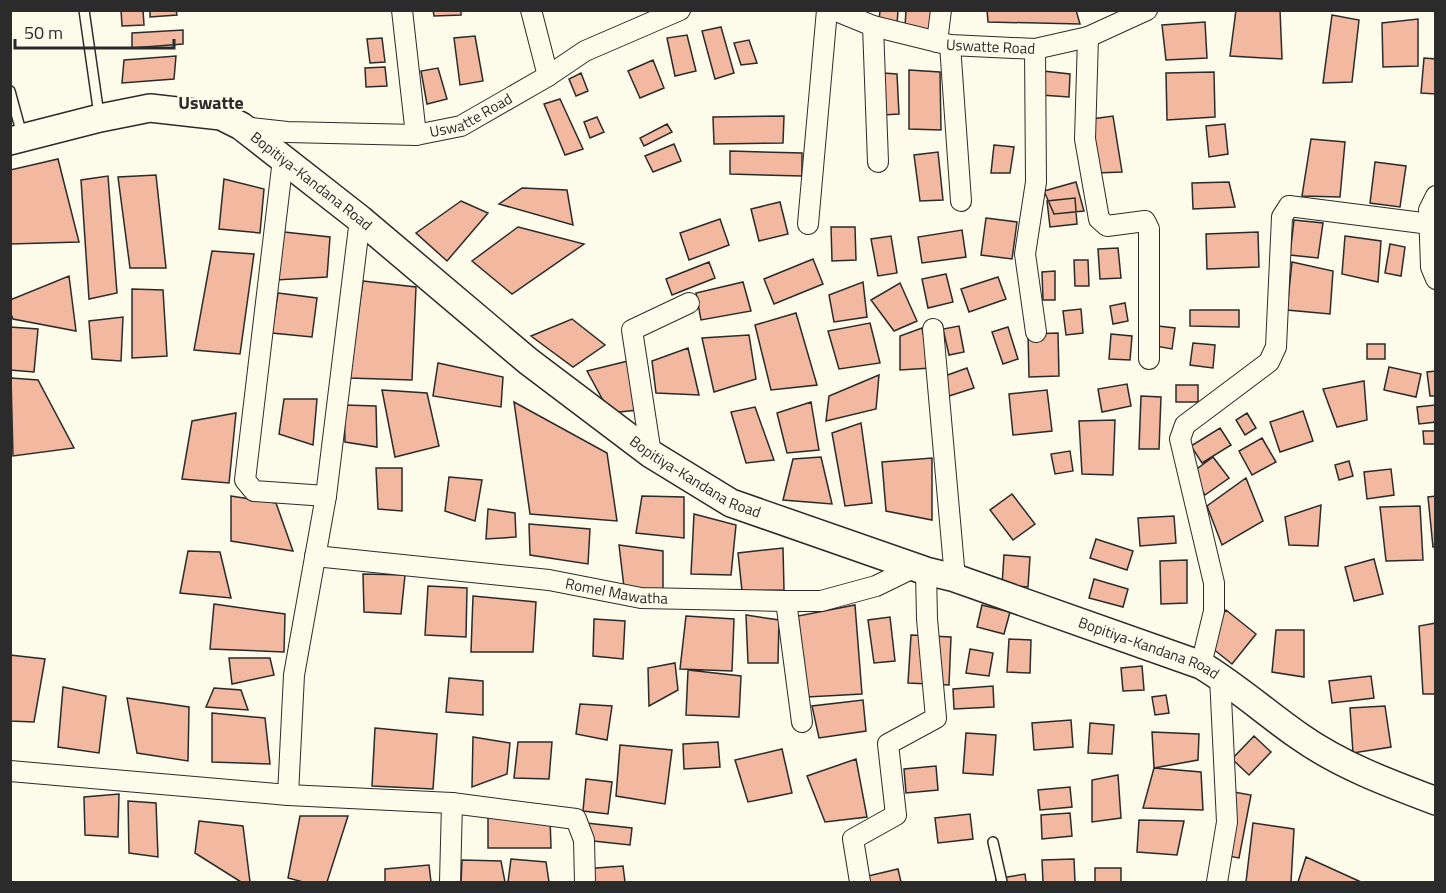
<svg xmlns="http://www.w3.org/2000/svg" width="1446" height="893" viewBox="0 0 1446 893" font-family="'Titillium Web',sans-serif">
<rect width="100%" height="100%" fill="#fdfbea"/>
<path fill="#f2b8a0" stroke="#2b2b2b" stroke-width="1.5" d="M121,10h22l1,15 -22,1z
M150,10h26l1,5 -27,2z
M433,10h28v5l-27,1z
M880,10h18l-1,15 -18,-3z
M906,10h27l-3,20 -25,-3z
M987,10h89l4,14 -92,-2z
M1236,10h44l2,49 -52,-3z
M1332,15l27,5 -7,62 -29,1z
M1418,19v47l-35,1 -1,-44z
M1205,22l2,36 -41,2 -4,-35z
M721,27l13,46 -19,6 -13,-48z
M183,30v14l-51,4v-15z
M687,35l9,36 -21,5 -8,-38z
M475,36l8,45 -23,4 -6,-47z
M382,38l3,24 -15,1 -3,-24z
M749,40l8,23 -16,2 -7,-22z
M176,56l-2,23 -52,4 2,-23z
M1424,58l12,1v35l-15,-1z
M653,60l11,28 -24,10 -12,-27z
M385,67l2,19 -21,1 -1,-19z
M438,68l9,31 -20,5 -6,-33z
M909,70l31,2 1,58 -32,-1z
M1043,71l27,3 -1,23 -28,-2z
M1214,72l1,45 -48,3 -1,-47z
M581,73l7,18 -12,5 -7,-17z
M883,73l14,1 2,40 -16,1z
M560,99l23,50 -18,6 -21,-51z
M784,116l-1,27 -69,1 -1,-27z
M1113,116l9,56 -25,1 -5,-54z
M597,117l7,15 -14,6 -6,-16z
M667,124l5,8 -28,14 -4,-8z
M1225,124l3,30 -19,3 -3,-31z
M1311,139l34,3 -5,55 -38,-1z
M674,144l7,17 -28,11 -8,-16z
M994,145l20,2 -4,26h-19z
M730,151l72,2v23l-72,-2z
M938,152l5,48 -23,1 -6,-46z
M58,159l21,83 -69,2v-74z
M1375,162l31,4 -6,41 -30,-4z
M156,175l10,93h-36l-12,-91z
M108,176l9,117 -28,6 -8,-119z
M224,179l40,10 -4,44 -41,-4z
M1076,182l8,29 -30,3 -10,-23z
M1229,182l6,25 -42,2 -1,-26z
M522,188l45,2 6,35 -74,-21z
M1075,198l2,26 -27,3 -3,-26z
M461,201l27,12 -41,48 -31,-28z
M780,202l8,32 -29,7 -8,-32z
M986,218l31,4 -5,37 -31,-4z
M720,219l9,26 -40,15 -9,-27z
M1294,220l29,3 -5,35 -28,-3z
M518,227l66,17 -72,50 -40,-33z
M831,227h24l1,33 -24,1z
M962,230l4,27 -44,6 -4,-26z
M284,232l46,5 -3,40 -51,3z
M1258,232l1,35 -52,2 -1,-35z
M891,236l6,37 -19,3 -7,-37z
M1345,236l36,5 -3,41 -36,-8z
M1390,244l15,3 -4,29 -16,-3z
M1118,248l3,30 -21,1 -2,-30z
M212,251l42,3 -14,100 -46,-4z
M813,259l10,25 -49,20 -10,-25z
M1074,260h14l1,26h-14z
M709,262l6,16 -43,17 -6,-16z
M1292,262l41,9 -3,43 -43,-4z
M1055,271v29h-12l-1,-28z
M946,274l7,28 -25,6 -6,-29z
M69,276l7,55 -63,-12 -3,-7v-12z
M998,277l8,22 -37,13 -8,-23z
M363,281l53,6 -4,93 -63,-2z
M743,282l8,29 -50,9 -5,-27z
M863,282l4,35 -33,5 -5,-27z
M900,283l17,38 -23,10 -23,-31z
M132,289l31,1 4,66 -35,2z
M278,293l39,5 -5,39 -40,-4z
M1125,303l3,18 -15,3 -3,-18z
M1081,309l2,24 -17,2 -3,-24z
M1190,310h49v17l-49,-1z
M796,313l21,72 -46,5 -16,-65z
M123,317l-2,44 -29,-2 -3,-38z
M572,319l33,26 -32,22 -42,-31z
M870,323l10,40 -41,6 -11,-38z
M959,326l5,26 -15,3 -6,-26z
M1158,326l17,2 -3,21 -17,-3z
M10,327l28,2 -4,43 -24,-2z
M1008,327l10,32 -15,5 -11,-32z
M922,328l9,40 -31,2v-34z
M1058,333l1,43 -30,1 -1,-43z
M1111,334l21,2 -2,24 -21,-1z
M749,335l7,44 -42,13 -12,-54z
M1193,343l22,2 -2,23 -23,-3z
M1367,344h18v15h-18z
M688,348l11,47 -43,-2 -4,-32z
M628,361l10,49 -28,3 -23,-42z
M438,363l65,14 -2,30 -68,-11z
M1389,367l32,7 -5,23 -32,-7z
M967,368l7,20 -25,8 -7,-19z
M1436,371v25h-6l-3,-24z
M879,375l-3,34 -50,12 3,-25z
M11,378l27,2 36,68 -61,8z
M1364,381l3,39 -30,7 -14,-38z
M1127,384l4,22 -29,6 -4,-23z
M1176,385h22v17h-22z
M382,390l45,3 12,53 -44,11z
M1047,390l5,41 -39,4 -4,-41z
M1141,396l20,1 -2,52h-20z
M284,399h33l-4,46 -34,-11z
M514,402l93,51 10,68 -87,-7z
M811,402l8,48 -32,3 -10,-40z
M344,405l32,1 1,41 -32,-5z
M1435,405l1,17 -17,2 -2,-17z
M755,407l19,53 -28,3 -15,-51z
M1303,411l10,30 -33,11 -10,-30z
M236,413l-7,70 -47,-4 10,-58z
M1247,413l9,15 -11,7 -9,-15z
M1115,420l-2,55 -31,-1 -3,-53z
M861,423l11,80 -27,3 -13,-73z
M1220,428l11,17 -29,18 -11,-17z
M1423,431h13v13h-12z
M1262,438l14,24 -24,13 -13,-24z
M1070,451l3,20 -18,3 -4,-20z
M821,457l11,47 -49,-4 10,-41z
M1213,457l16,21 -24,17 -15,-21z
M932,458v62l-46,-9 -4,-49z
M1349,461l4,15 -14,4 -4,-15z
M376,468h26v43l-24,-2z
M1391,469l3,26 -27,4 -3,-27z
M449,477l33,3 -7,41 -30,-10z
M1246,478l17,43 -41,24 -15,-39z
M1012,494l23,30 -22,16 -23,-30z
M231,496l45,7 17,48 -62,-10z
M642,496l42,1v41l-48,-5z
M1436,496v50l-3,1 -5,-50z
M1321,505l-3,41 -29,-1 -4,-28z
M1420,506l3,54 -37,1 -6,-54z
M488,509l27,4 1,24 -30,2z
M694,514l42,11 -5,50 -40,-1z
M1174,516l2,27 -36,3 -2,-28z
M529,524l61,5 -2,35 -58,-9z
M1096,539l37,12 -6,19 -37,-12z
M619,545l44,6v39l-39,-3z
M783,548l1,42 -42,1 -4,-38z
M188,551l32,1 11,46 -51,-5z
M1004,555l26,2 -2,30 -26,-2z
M1374,559l9,35 -29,7 -9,-34z
M1187,560v43l-26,1 -1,-43z
M363,574l42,1 -4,39 -37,-2z
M1094,579l34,10 -5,18 -34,-9z
M428,586l39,2 -1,49 -41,-2z
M473,596l63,6 -3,50h-62z
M214,604l71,10 -1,38 -74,-3z
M855,605l7,89 -55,3 -9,-81z
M982,605l28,7 -6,22 -27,-7z
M1226,610l30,24 -24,30 -30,-24z
M746,615l33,5 -1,43h-30z
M686,616l48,3 -2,52 -52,-2z
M890,617l5,44 -21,2 -6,-43z
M594,619l31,2 -2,38 -30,-3z
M1436,623v71h-13l-4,-68z
M1276,630h28v47l-32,-5z
M911,635l40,2 -2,48 -41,-2z
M1009,639l22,1 -1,33 -23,-1z
M970,649l23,4 -4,23 -23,-3z
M10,655l35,4 -11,63 -24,-1z
M229,658h41l4,17 -42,9z
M675,663l3,27 -29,16 -1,-38z
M1142,666l2,24 -21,1 -2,-23z
M688,670l53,6 -2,41 -53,-2z
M1371,676l3,22 -42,5 -3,-22z
M449,678l34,3v34l-37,-3z
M993,686l1,21 -40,2 -1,-20z
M63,687l43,9 -7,57 -41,-6z
M214,688l27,2 7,20 -42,-3z
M1166,695l3,18 -14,2 -3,-18z
M127,698l62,9 -1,54 -51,-8z
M863,700l3,31 -47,7 -7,-32z
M580,704l32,2 -5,34 -31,-6z
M1385,706l6,41 -38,6 -3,-45z
M212,713l53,5 5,46 -58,-2z
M1071,720l2,27 -39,3 -2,-27z
M1090,723l24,2 -2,29 -24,-1z
M375,728l62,6 -4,55 -61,-3z
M1152,732l47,2 -1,26 -44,8z
M966,733l30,2 -3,40 -30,-2z
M1254,736l17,16 -22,23 -17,-16z
M473,737l37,6 -3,31 -35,13z
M518,742h34l-3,37 -35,-1z
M718,742l2,25 -36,2 -1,-25z
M620,745l52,5 -7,54 -49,-8z
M782,749l10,44 -44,9 -13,-42z
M856,759l11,58 -42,5 -18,-46z
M936,766l2,24 -32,3 -2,-24z
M1154,768l47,4 2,38 -60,-2z
M1118,775l3,43 -29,4v-42z
M586,779l26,3 -4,32 -25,-3z
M1070,787l2,20 -32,3 -2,-20z
M1228,791l23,4 -12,63 -23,-4z
M119,794l-1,43 -33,-2 -1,-38z
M128,801l28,2 2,54 -29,-4z
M1070,813l2,23 -30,3 -1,-24z
M970,814l3,25 -35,4 -3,-25z
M488,815l62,3 1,30h-63z
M300,816h48l-21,66h-24l-15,-4z
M1139,820l45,1 -7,34 -40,-3z
M199,821l44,5 7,56h-9l-46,-29z
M586,823l46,5 -2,17 -46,-5z
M1253,823l41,6 -3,53h-45z
M1306,857l55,25h-63z
M511,859l35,3 3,20h-41z
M1074,859l1,23h-32l-1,-22z
M462,860l39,1 4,21h-44z
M429,865l2,17h-46v-13z
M623,866l2,16h-41l-1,-13z
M1095,868h26v14h-26z
M898,869l3,13h-31l-2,-6z
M1025,874l1,8h-30v-3z"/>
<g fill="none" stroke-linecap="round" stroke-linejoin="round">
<defs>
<path id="lane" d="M84,10l15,105
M10,91l12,44
M993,842l9,40"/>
<g id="street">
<path d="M402,10l14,125"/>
<path d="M531,10l17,66"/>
<path id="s1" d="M834,10l39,16 77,19 85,4 53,-12 59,-27"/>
<path d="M873,26l5,136"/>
<path d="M1088,37l-3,102 14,80 8,7 38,-5 4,8v130"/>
<path d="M937,42l4,-32"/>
<path d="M950,45l11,156"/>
<path d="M1035,49l1,133 -11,72 11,78"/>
<path id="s2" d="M243,127l44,5 129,3 45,-9 87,-50 37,-25 95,-41"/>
<path d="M283,159l-38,321 9,11 72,5"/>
<path d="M1436,196l-7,14 2,57 5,12"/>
<path d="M808,224l19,-214"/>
<path d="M933,329l22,249"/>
<path d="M651,454l-19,-124 57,-27"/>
<path id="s3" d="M315,556l234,24 92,18 145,3h35l55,-15 39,-19"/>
<path d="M786,601l16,121"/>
<path d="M1201,665l13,-54v-28l-34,-144 5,-14 84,-63 7,-15 6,-130 7,-11 141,18"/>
<path d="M10,771l278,24 164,8 124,16 8,21 1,42"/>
<path d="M288,795l6,-120 32,-179 34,-277"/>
<path d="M450,882l2,-79"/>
<path d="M860,882l-7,-43 43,-24 -8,-71 48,-26 -9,-99 -1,-48"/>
<path d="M1217,882l10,-60 -7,-145"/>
</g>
<g id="secondary">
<path id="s4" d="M10,141l90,-23 50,-10 71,8 20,10 119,93 168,142 123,93 80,49 195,68 29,7 246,87c35,21 65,48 98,71 41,29 89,47 137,65"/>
</g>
</defs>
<use href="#lane" stroke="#2b2b2b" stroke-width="12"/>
<use href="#street" stroke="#2b2b2b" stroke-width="22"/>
<use href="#secondary" stroke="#2b2b2b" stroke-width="30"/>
<use href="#lane" stroke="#fdfbea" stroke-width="9"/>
<use href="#street" stroke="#fdfbea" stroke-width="20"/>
<use href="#secondary" stroke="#fdfbea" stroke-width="27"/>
</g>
<g text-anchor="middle" stroke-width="4.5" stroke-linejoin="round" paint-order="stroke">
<g font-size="15" fill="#2b2b2b" stroke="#fdfbea">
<text dy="5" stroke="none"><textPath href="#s1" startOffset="162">Uswatte Road</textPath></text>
<text dy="5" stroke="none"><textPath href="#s2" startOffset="232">Uswatte Road</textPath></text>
<text dy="5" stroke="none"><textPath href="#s4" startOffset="327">Bopitiya-Kandana Road</textPath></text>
<text dy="5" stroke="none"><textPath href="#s4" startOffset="813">Bopitiya-Kandana Road</textPath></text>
<text dy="5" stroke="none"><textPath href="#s3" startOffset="304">Romel Mawatha</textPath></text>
<text dy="5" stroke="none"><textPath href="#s4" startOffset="1299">Bopitiya-Kandana Road</textPath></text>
</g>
<g font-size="18" font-weight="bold" fill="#2b2b2b" stroke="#fdfbea">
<text x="211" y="109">Uswatte</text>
</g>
</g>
<rect width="1446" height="893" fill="none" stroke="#2b2b2b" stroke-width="24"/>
<path d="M15 39v9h159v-9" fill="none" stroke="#2b2b2b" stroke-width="3"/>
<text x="24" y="39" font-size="18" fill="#2b2b2b" stroke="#fdfbea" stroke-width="4.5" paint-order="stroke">50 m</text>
</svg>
